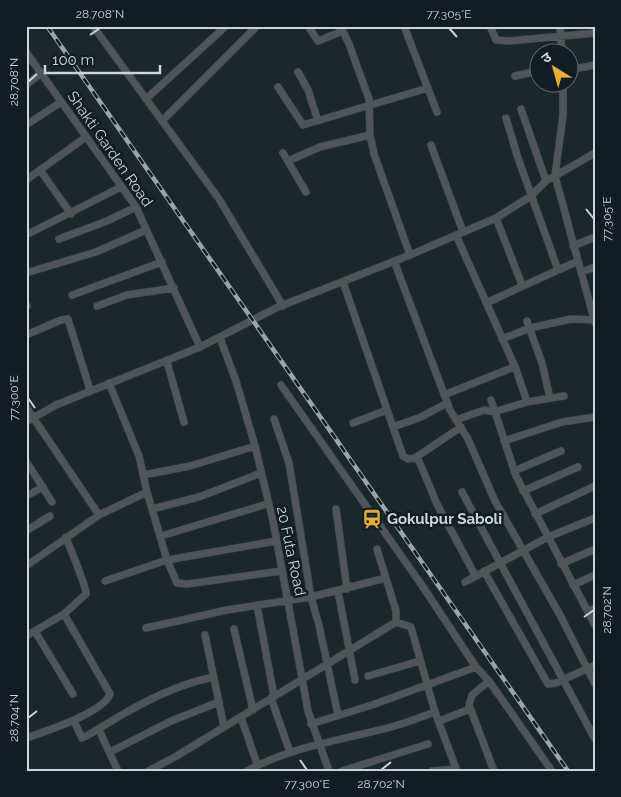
<svg xmlns="http://www.w3.org/2000/svg" width="621" height="797" viewBox="0 0 621 797" font-family="Raleway,'Noto Sans Devanagari',sans-serif">
<rect width="100%" height="100%" fill="#1a272d"/>
<g fill="none" stroke-linecap="round" stroke-linejoin="round">
<defs>
<path id="street" d="M93,26l126,173 64,107
M308,26l10,15 25,-10 6,13 20,55 1,36 4,19 36,101
M404,26l33,86
M490,26l6,14 13,1 86,-8
M560,26l2,26
M26,52l110,155 64,140
M568,70l27,-5
M298,72l10,18 10,31
M515,76l23,-5
M563,82v33l-8,61 40,147
M26,85l14,-11
M278,87l25,38 125,-37
M146,99l80,-73
M521,109l25,72
M506,118l12,40 40,112
M162,121l95,-95
M26,125l35,-23
M431,145l32,87
M283,153l23,39
M288,161l32,-14 50,-12
M40,170l31,44
M26,180l60,-43
M496,218l26,67
M26,235l95,-48
M456,235l60,134 11,33
M59,239l48,-18 29,-14
M573,246l22,-9
M394,261l56,149 18,29 27,62 65,114 35,69
M581,272l14,-5
M26,273l70,-21 50,-22
M343,282l60,174 5,3 7,-1 4,3 18,43 38,71
M72,295l90,-33
M486,303l92,-42
M26,306h1
M97,306l30,-11 47,-7
M527,321l15,42 8,35
M26,335l35,-15 7,-1 22,71
M220,338l16,43 19,65 18,75 35,190 21,60
M502,339l28,-11 41,-9 24,1
M167,362l17,60
M109,383l30,73 8,36 20,68 10,23 10,1 95,-13
M281,385l140,199 55,83
M444,395l70,-28
M491,400l25,76 79,149
M26,407l73,108
M274,419l15,44 22,134 8,28 19,90
M456,420l28,-10 10,2 33,-10 37,-6
M26,422l30,-17 144,-58 78,-40 132,-52 86,-37 35,-22 15,-15 49,-28
M353,423l34,-13
M393,427l28,-10 26,-14
M504,441l58,-19 33,-5
M415,458l46,-31
M26,461l26,41
M514,471l47,-20
M143,475l47,-9 65,-20
M523,491l55,-24
M462,492l133,247
M26,496l17,-9
M152,509l47,-12 62,-24
M336,509l11,80
M535,514l60,-28
M26,531l24,-15
M161,536l106,-32
M561,564l34,-15
M26,566l73,-51 48,-23
M484,571l64,113 8,-1 39,-18
M105,581l62,-21 109,-19
M465,582l83,-45 47,-19
M573,585l22,-10
M338,591l17,89
M257,605l17,91
M588,612l7,-4
M396,622l15,5 24,85 22,59
M146,628l81,-18 84,-13 75,-19
M234,629l19,81
M36,633l37,61
M205,635l19,92
M26,636l38,-22 22,-20c0,-9 -16,-45 -20,-57
M368,676l52,-15
M489,681l-17,14 -3,10 25,66
M271,698l19,54
M241,717l16,47
M74,721l8,17c15,-7 28,-17 43,-25 28,-16 57,-30 89,-36
M439,721l31,-12
M311,724l61,-19 104,-38 13,14 63,90
M99,730l19,41
M26,738c18,-6 77,-25 84,-44l-46,-80
M110,752l61,-31 48,-19
M148,771l27,-14 221,-135v-11l-19,-62
M247,771c45,-25 96,-31 144,-44 15,-4 30,-10 44,-15
M342,771l86,-27
M432,771l24,-2"/>
</defs>
<use href="#street" stroke="#374349" stroke-width="8"/>
<use href="#street" stroke="#4f5559" stroke-width="7"/>
<defs>
<path id="rail" d="M47,26l521,745"/>
</defs>
<use href="#rail" stroke="#9ca5aa" stroke-width="4.5"/>
<use href="#rail" stroke="#111d24" stroke-width="2.5" stroke-dasharray="8" stroke-linecap="butt"/>
</g>
<path fill="none" stroke="#cdd5da" stroke-width="2" d="M449,28l8,9M90,35l10,-7M28,82l9,-8M586,209l8,10M28,398l7,10M584,617l10,-7M28,718l9,-7M300,760l7,10M381,770l10,-8"/>
<defs>
<symbol id="station-bare" viewBox="-9 -9 18 18"><path d="M-3-6H3Q5-6 5-4V2Q5 4 3 4L4.5 6H3L1.5 4h-3L-3 6H-4.5L-3 4Q-5 4-5 2V-4Q-5-6-3-6ZM-3.5-4v3h7v-3ZM-3.5 1v1.5H-2V1ZM2 1v1.5H3.5V1Z" fill="#e6ac36" stroke="#111d24" stroke-width="2.5" paint-order="stroke"/></symbol>
</defs>
<g fill-rule="evenodd">
<use href="#station-bare" x="358" y="505" width="28" height="28"/>
</g>
<g text-anchor="middle" stroke-width="5" stroke-linejoin="round" paint-order="stroke">
<g font-size="15" fill="#cdd5da" stroke="#111d24">
<text transform="translate(110 149) rotate(55)" y="5">Shakti Garden Road</text>
<text transform="translate(291 551) rotate(78)" y="5">20 Futa Road</text>
</g>
<g font-size="15" font-weight="bold" fill="#cdd5da" stroke="#111d24" text-anchor="start">
<text x="387" y="524">Gokulpur Saboli</text>
</g>
</g>
<rect width="621" height="797" fill="none" stroke="#111d24" stroke-width="55"/>
<g transform="translate(554 68) rotate(323)"><circle r="24" fill="#111d24" stroke="#5c676d"/>
<path d="M0-4L9 19L0 12L-9 19Z" fill="#e6ac36"/>
<text y="-8" font-size="14" font-weight="bold" text-anchor="middle" fill="#cdd5da">उ</text>
</g>
<path d="M45 65v8h115v-8" fill="none" stroke="#cdd5da" stroke-width="2.5"/>
<text x="52" y="65" font-size="15" fill="#cdd5da" stroke="#111d24" stroke-width="4" paint-order="stroke">100 m</text>
<rect x="28" y="28" width="566" height="742" fill="none" stroke="#cdd5da" stroke-width="2"/>
<g font-size="12" text-anchor="middle" fill="#cdd5da">
<text x="100" y="18">28.708°N</text>
<text x="449" y="18">77.305°E</text>
<text transform="translate(14 82) rotate(-90)" y="4">28.708°N</text>
<text transform="translate(607 219) rotate(-90)" y="4">77.305°E</text>
<text transform="translate(14 398) rotate(-90)" y="4">77.300°E</text>
<text transform="translate(607 610) rotate(-90)" y="4">28.702°N</text>
<text transform="translate(14 718) rotate(-90)" y="4">28.704°N</text>
<text x="307" y="788">77.300°E</text>
<text x="381" y="788">28.702°N</text>
</g>
</svg>
